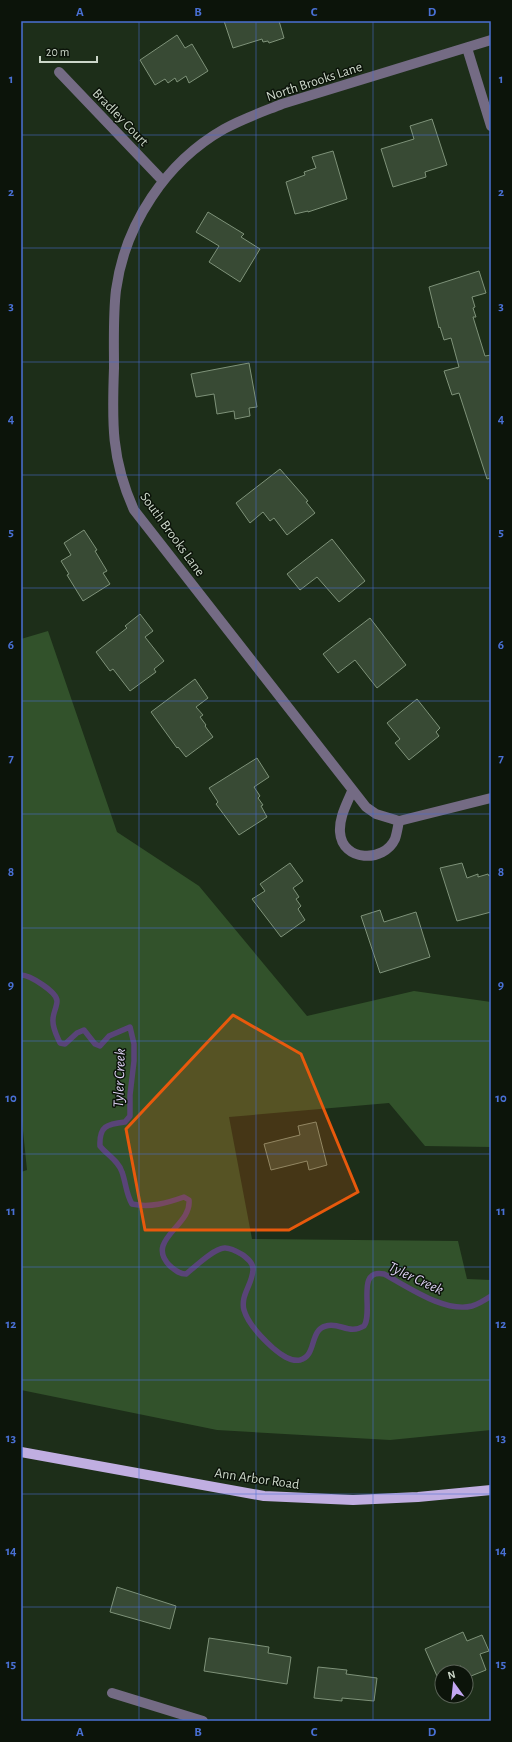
<svg xmlns="http://www.w3.org/2000/svg" width="512" height="1742" viewBox="0 0 512 1742" font-family="'Alegreya Sans',sans-serif">
<rect width="100%" height="100%" fill="#1d2e19"/>
<path fill="#32522b" d="M48,631l69,201 82,54 108,130 107,-25 77,11v145l-66,-1 -36,-43 -160,14 23,122 206,2 9,38 24,1v150l-101,10 -173,-10 -196,-40v-218l6,-2 -6,-59v-472z"/>
<g fill="none" stroke-linecap="round" stroke-linejoin="round">
<path stroke="#594478" stroke-width="5.5" d="M21,975c9,0 36,17 36,26 0,6 -4,12 -4,18 -1,9 4,17 7,24l5,1 12,-11 7,-3 11,14 5,2 9,-10 21,-9 4,17v17l-4,34v21l-5,6c-18,2 -26,4 -25,24 7,9 18,14 22,26 4,11 4,22 10,32 18,4 35,-1 52,-7l5,3c3,26 -45,40 -19,66 5,4 9,8 16,8 9,-7 27,-25 38,-26 6,-1 14,4 19,7 5,4 10,8 10,14 0,15 -13,26 -9,41 4,14 19,29 29,38 7,6 17,14 27,12 17,-4 9,-30 26,-34 14,-4 23,9 38,0 10,-14 -9,-58 20,-52 23,12 60,39 88,32 7,-2 13,-6 19,-10"/>
</g>
<path fill="#384a34" stroke="#7e9279" d="M224,21h55l5,17 -15,5 -1,-2 -5,1 -1,-3 -29,9z
M177,35l8,13 7,-4 16,27 -19,12 -3,-7 -9,6 -2,-4 -7,5 -3,-4 -10,6 -15,-25z
M432,119l15,46 -22,7 1,5 -33,10 -12,-38 33,-10 -4,-13z
M333,151l14,48 -39,13v-1l-13,3 -9,-32 19,-7 -1,-3 12,-4 -4,-11z
M208,212l36,22 -3,3 19,12 -20,33 -31,-20 10,-16 -23,-14z
M479,271l7,22 -14,4 3,10 -2,1 3,9h-3l12,39 6,-1v123l-4,1 -28,-86 -7,2 -8,-24 15,-4 -8,-29 -7,2 -4,-13 -1,1 -10,-41z
M249,363l8,44 -8,1 1,8 -15,3 -1,-8 -17,3 -3,-20 -18,3 -5,-23z
M280,469l28,32 -2,1 9,11 -28,22 -13,-17 -4,3 -7,-9 -13,11 -14,-20z
M84,530l13,20 -2,1 12,20 -4,2 7,11 -27,17 -16,-26 2,-1 -8,-13 10,-6 -7,-12z
M332,539l33,42 -26,21 -22,-25 -17,13 -13,-16z
M140,614l13,17 -8,6 19,24 -10,8 2,3 -26,19 -17,-22 -3,2 -14,-19 31,-24 -2,-2z
M370,618l36,47 -29,23 -22,-28 -17,13 -15,-19z
M195,679l13,19 -12,9 7,8 -3,2 6,8 -1,1 8,11 -27,20 -8,-10 -1,1 -26,-36z
M417,699l23,29 -4,4 3,4 -30,24 -14,-17 5,-4 -13,-16z
M257,758l12,19 -15,10 6,9 -2,2 5,7 -2,1 6,11 -28,18 -23,-31 2,-2 -9,-14z
M290,863l13,18 -10,7 6,9 -3,2 5,7 -3,3 7,11 -24,17 -29,-38 13,-8 -5,-7z
M462,863l5,15 11,-4v3l10,-3 1,2 2,-1v37l-34,9 -17,-53z
M380,910l4,12 32,-10 14,45 -50,16 -19,-57z
M316,1122l11,43 -18,5 -2,-9 -36,9 -7,-26 36,-9 -2,-9z
M117,1587l59,19 -6,23 -60,-17z
M463,1632l4,9 15,-6 7,16 -9,3 6,16 -20,8v-6h-3l-2,-6 -19,6v2l-5,2 -12,-27z
M209,1638l60,9 -1,6 23,4 -4,27 -83,-13z
M318,1667l29,3 -1,4 31,4 -3,23 -32,-3v3l-28,-3z"/>
<g fill="none" stroke-linecap="round" stroke-linejoin="round">
<path stroke="#746b84" stroke-width="10" d="M491,40l-209,64c-20,8 -40,15 -58,25 -58,33 -99,95 -108,161 -3,25 -2,52 -2,78 -2,54 -3,91 20,142l232,297 10,7 23,7 92,-23
M467,48l24,78
M59,72l104,109
M352,791c-5,13 -13,26 -12,41 2,30 44,31 55,7 2,-6 3,-13 4,-18
M112,1693l91,28"/>
<path stroke="#c0aee1" stroke-width="10" d="M21,1452l243,44 89,4 65,-3 73,-7"/>
</g>
<path fill="#e8590c" fill-opacity="0.2" stroke="#e8590c" stroke-width="3" stroke-linejoin="round" d="M233,1015l68,39 57,138 -69,38h-144l-19,-101z"/>
<path fill="none" stroke="#4970d4" stroke-width="1" stroke-opacity="0.55" d="M139,21v1700M256,21v1700M373,21v1700M21,135h470M21,248h470M21,362h470M21,475h470M21,588h470M21,701h470M21,814h470M21,928h470M21,1041h470M21,1154h470M21,1267h470M21,1380h470M21,1494h470M21,1607h470"/>
<g text-anchor="middle" stroke-width="3" stroke-linejoin="round" paint-order="stroke">
<g font-size="14" fill="#ccd7c9" stroke="#0c140a">
<text transform="translate(314 81) rotate(-18)" y="5">North Brooks Lane</text>
<text transform="translate(121 117) rotate(46)" y="5">Bradley Court</text>
<text transform="translate(173 534) rotate(54)" y="5">South Brooks Lane</text>
<text transform="translate(257 1478) rotate(8)" y="5">Ann Arbor Road</text>
</g>
<g font-size="15" font-style="italic" fill="#ddd1f3" stroke="#0c140a">
<text transform="translate(119 1078) rotate(-88)" y="5">Tyler Creek</text>
<text transform="translate(416 1278) rotate(25)" y="5">Tyler Creek</text>
</g>
</g>
<rect width="512" height="1742" fill="none" stroke="#0c140a" stroke-width="44"/>
<g transform="translate(454 1684) rotate(345)"><circle r="19" fill="#0c140a" stroke="#596256"/>
<path d="M0-3L7 15L0 10L-7 15Z" fill="#c3a7f2"/>
<text y="-6" font-size="11" font-weight="bold" text-anchor="middle" fill="#ccd7c9">N</text>
</g>
<path d="M40 56v6h57v-6" fill="none" stroke="#ccd7c9" stroke-width="2"/>
<text x="46" y="56" font-size="12" fill="#ccd7c9" stroke="#0c140a" stroke-width="3" paint-order="stroke">20 m</text>
<rect x="22" y="22" width="468" height="1698" fill="none" stroke="#4970d4" stroke-width="1.5"/>
<g font-size="13" text-anchor="middle" font-weight="bold" fill="#4970d4">
<text x="80" y="16">A</text>
<text x="198" y="16">B</text>
<text x="314" y="16">C</text>
<text x="432" y="16">D</text>
<text x="11" y="83">1</text>
<text x="501" y="83">1</text>
<text x="11" y="196">2</text>
<text x="501" y="196">2</text>
<text x="11" y="310">3</text>
<text x="501" y="310">3</text>
<text x="11" y="423">4</text>
<text x="501" y="423">4</text>
<text x="11" y="536">5</text>
<text x="501" y="536">5</text>
<text x="11" y="649">6</text>
<text x="501" y="649">6</text>
<text x="11" y="762">7</text>
<text x="501" y="762">7</text>
<text x="11" y="876">8</text>
<text x="501" y="876">8</text>
<text x="11" y="989">9</text>
<text x="501" y="989">9</text>
<text x="11" y="1102">10</text>
<text x="501" y="1102">10</text>
<text x="11" y="1215">11</text>
<text x="501" y="1215">11</text>
<text x="11" y="1328">12</text>
<text x="501" y="1328">12</text>
<text x="11" y="1442">13</text>
<text x="501" y="1442">13</text>
<text x="11" y="1555">14</text>
<text x="501" y="1555">14</text>
<text x="11" y="1668">15</text>
<text x="501" y="1668">15</text>
<text x="80" y="1736">A</text>
<text x="198" y="1736">B</text>
<text x="314" y="1736">C</text>
<text x="432" y="1736">D</text>
</g>
</svg>
